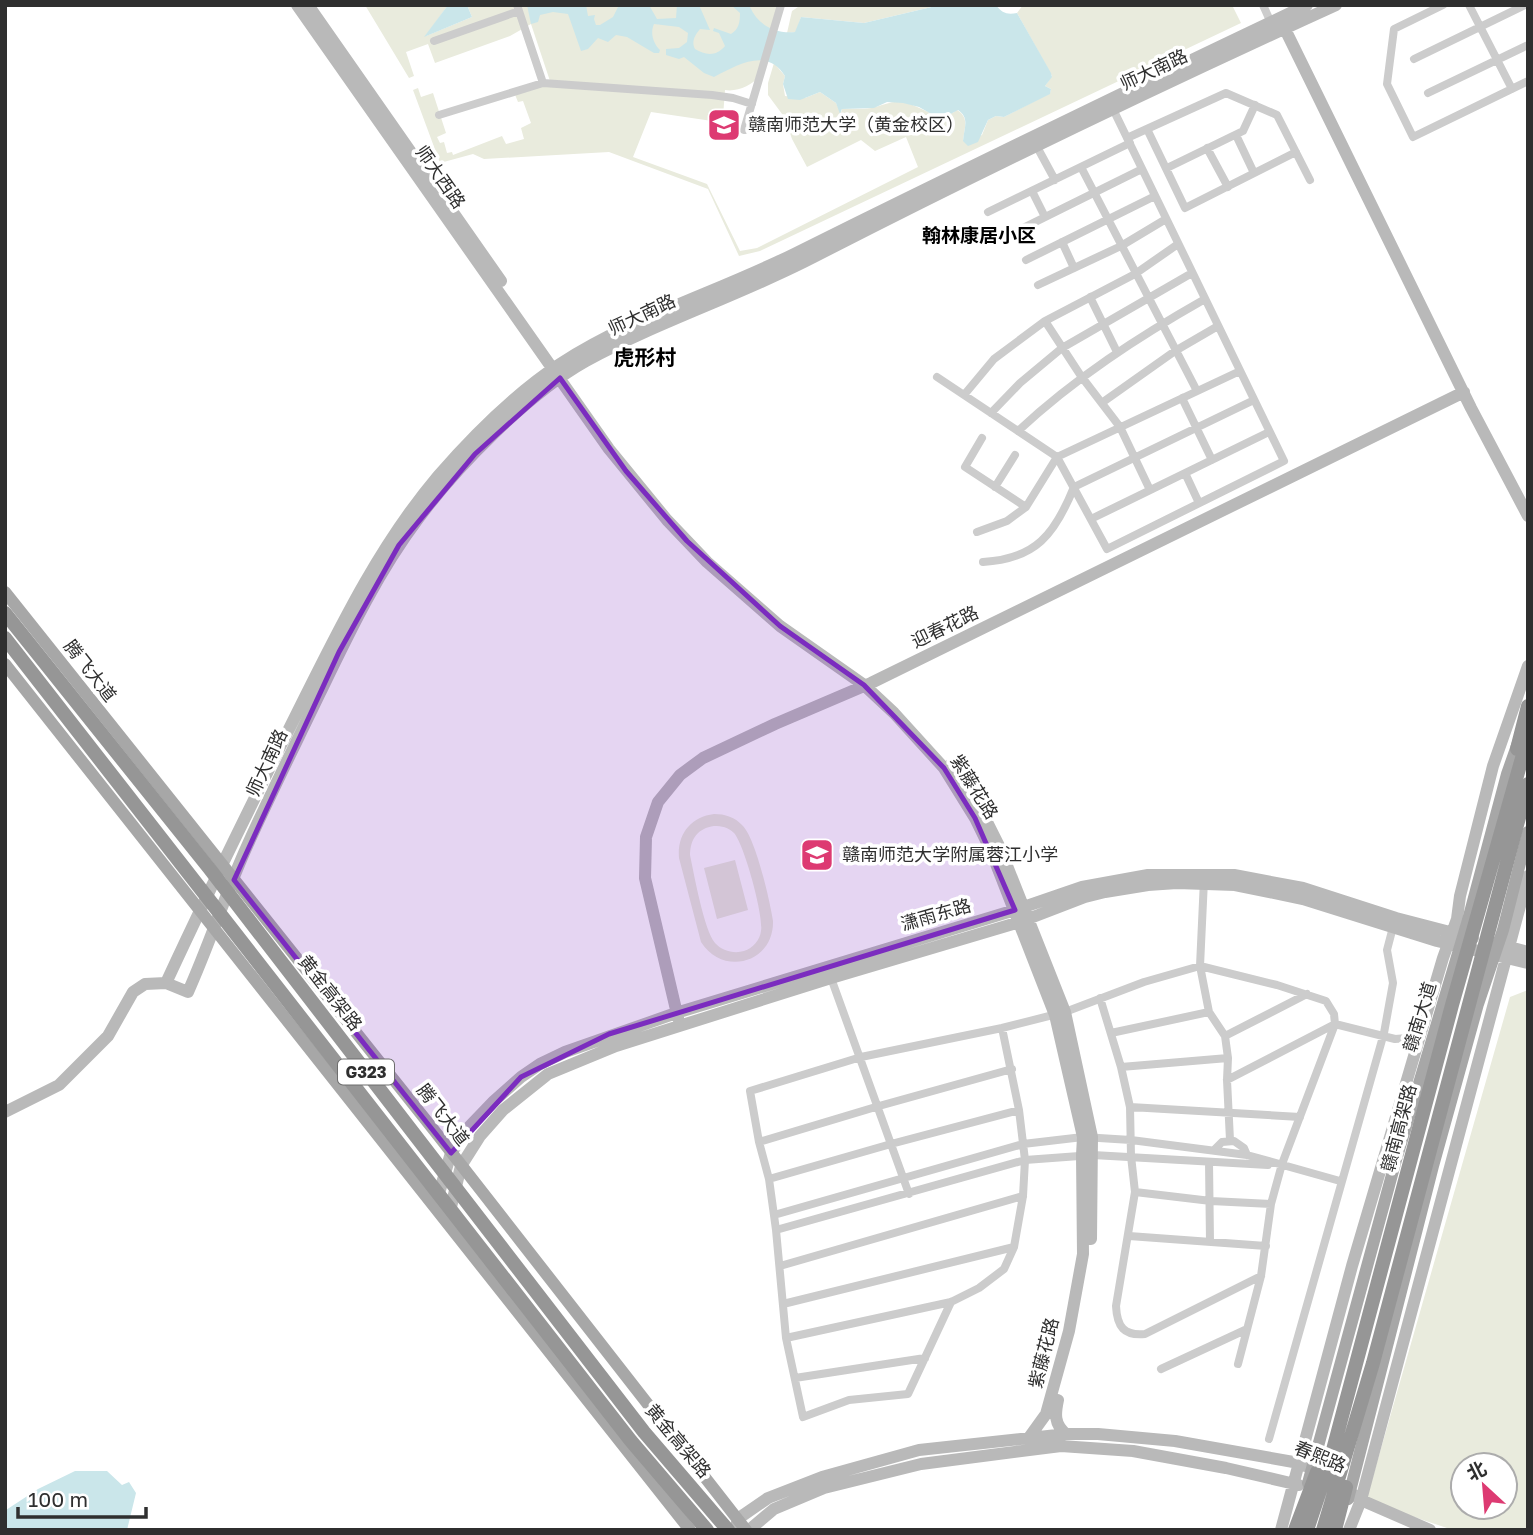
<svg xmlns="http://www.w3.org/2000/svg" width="1533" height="1535" viewBox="0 0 1533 1535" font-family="'Golos Text','Noto Sans SC',sans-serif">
<rect width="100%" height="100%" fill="#fff"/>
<path fill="#e9ebdd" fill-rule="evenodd" d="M365,5h83l-22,31 46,-19 -5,-12h314c-4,14 -15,61 -21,70 -8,11 -23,17 -35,15l-2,27 -11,4 -61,-9 -18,45 74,27 33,67 17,-3 161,-81 -12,-30 -31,14 -14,-11 -54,27 -15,-28 -7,-21 -17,-23v-12l6,-20 11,13 -2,8 2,12 20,2 15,-6 16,11 5,10 1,-4c10,-1 24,1 33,-2 10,-2 15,-6 27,-5 20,3 36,23 55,8 13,8 7,18 6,31l19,-6 6,-15 8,-4 8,1 46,-24 1,-4 -6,-3 7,-10 -35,-63 6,-8h209l9,18 -481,228 -21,5 -31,-67 -99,-37 -125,7 -11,-5 -33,9 -27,-73 5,-2 3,9 12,-4 13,40 -9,4 3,6 4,-1 3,11 5,-1 1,3 49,-19 4,8 18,-5 -3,-11 10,-5 -8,-22 -5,1 -4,-10 36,-11 -19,-57 -21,12 -75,27 -7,-19 -22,8 8,24 -5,2z
M801,5h139l-76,18 -63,-6 -5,15 -9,1 5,-22z
M714,814c11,0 21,3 29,12 13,14 27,75 30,95 1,42 -50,56 -72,21l-22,-84c-2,-24 12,-41 35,-44zM714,826c8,0 14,1 20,7 10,11 30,83 27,98 -1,9 -8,17 -17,20 -10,3 -22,0 -29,-8 -11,-13 -21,-69 -25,-88 0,-16 8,-27 24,-29z
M735,860l13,50 -31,9 -13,-51z
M1528,990v540h-75l-87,-29 144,-504zM1463,1465h42v42h-42z"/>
<path fill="#cae6ea" d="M448,5h19l5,12 -48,20z
M527,5h59l2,11 7,-1 -1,4 2,6h4l13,-8 6,-12h30l8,14 19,-1 1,-13h22l11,25 -10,-1c-5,6 -9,13 -5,20 10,6 21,8 30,-3l-6,-13 -6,-2 1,-3 17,6c8,-5 9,-12 9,-21l-9,-8 19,2c8,18 25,27 45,25l6,-15 63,6 76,-18h56c6,8 11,10 21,8l34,60 1,4 -7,9 6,3 -1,5 -46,23 -8,-1 -8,4 -10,22 -10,4 -5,-5c1,-13 7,-23 -5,-31l-15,8 -8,-2 -16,-9 -16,-4 -16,-1 -13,6 -32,1 -2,5 -4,-11 -16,-11 -20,8 -12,-1 -5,-15 2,-8c-18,-29 -47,-11 -71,1l-10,-4 -20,-16 -5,2 -13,-4v-6l13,-1 8,-6 1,-9 -9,-6 -25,-3c-4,9 -1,19 6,26l-1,3h-5l-27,-16 -11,-2 -8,7 -10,-4 -10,11 -7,2 -13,-37 -15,-2 -13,3 -2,7 -7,2z
M75,1471h32l15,14 7,-3 7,11 -9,37h-122l1,-20 32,-21z"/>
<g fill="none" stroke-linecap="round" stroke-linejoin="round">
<path stroke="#ccc" stroke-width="8" d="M517,5l26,78 169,12 21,3 19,6
M1263,5l9,20
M1443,5l-49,24 -7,55 26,53 115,-56
M1469,5l43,84
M434,41l85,-30
M1414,59l111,-54
M1428,93l100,-48
M439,115l104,-32
M1147,129l38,79 111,-56
M744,130l37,-125
M1236,135l18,38
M1127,138l99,-45 51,22 33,65
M1036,145l19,35
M1207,148l21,39
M1081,167l116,224
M1167,168l76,-37 12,-26
M1032,191l13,26
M988,212l142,-69
M1011,234l131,-65
M1062,242l12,26
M1026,260l129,-64
M1038,285l83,-39 45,-27
M1090,297l27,55
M1045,321l36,55 39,51 30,63
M937,377l120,80 50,92 177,-88 -171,-352
M964,395l30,-36 51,-38 90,-47 43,-30
M1182,398l30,62
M1103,402l72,-51 43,-25
M991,413l29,-30 42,-35 130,-75
M1018,431c57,-53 120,-94 187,-132
M982,438l-17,29 61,40
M1185,473l14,30
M995,487l20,-32
M1091,519l178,-87
M977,532l30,-11 19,-14 31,-50 183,-86
M983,562c53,-3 72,-28 91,-75l180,-87
M1204,880l-4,86 9,46 16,24 3,22 -1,22 3,60
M831,978l78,216
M1100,998l21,69 9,40 1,49 4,36 -19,114c1,21 8,30 29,28l116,-58
M1111,1033l98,-21
M1225,1036l82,-42
M1121,1067l107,-9
M1227,1080l108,-56 60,15 26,-2
M1130,1107l170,10
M759,1142l120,-36 133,-37
M1214,1150l8,-8 12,-1 10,7 3,7
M1209,1162l1,80
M769,1179l122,-35 128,-34
M1135,1192l76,9 60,3
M774,1215l249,-71 60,-7 48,3 116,15 93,26
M776,1230l249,-70 68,-5 175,10
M1129,1236l137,10
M780,1266l243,-70
M951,1302l-43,92 -59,6 -46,17 -17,-79 -10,-108 -7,-51 -10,-37 -9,-51 111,-34 141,-29 63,-16 79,-30 56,-16 77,19 49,16 8,13 1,10 -53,140 -11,40 -10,72 -23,88
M783,1304l231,-57
M786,1338l165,-36 28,-14 25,-19 10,-22 9,-51 2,-36 -6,-50 -17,-82
M1161,1369l84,-39
M795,1378l130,-20
M1269,1439l115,-406 9,-50 -6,-33 6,-23"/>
<path stroke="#b9b9b9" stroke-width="12" d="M297,5l312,444 58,71 40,42 73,64 84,59 30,28 50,55 31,50 16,33 64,164 28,122 -1,18 1,99 -14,77 -23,83 -18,25
M308,5l193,276
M1281,21l190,387 57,108
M951,764l32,50 17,34 65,164 27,125 -1,102
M1491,942l37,10
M166,983c42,-91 86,-180 131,-270 41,-82 81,-166 141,-237 34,-39 78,-83 122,-112 72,-47 158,-72 236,-111 170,-84 340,-167 511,-248
M678,1018l-33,-140 1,-41 12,-35 22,-27 23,-17 72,-34 96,-41 593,-291
M5,1112l54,-27 49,-49 25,-44 12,-8 21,-1 22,9c22,-49 38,-100 60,-148 23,-51 48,-101 72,-151 29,-60 58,-121 98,-174 39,-53 111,-126 168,-158 70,-38 146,-63 218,-99 175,-90 352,-175 532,-257
M437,1200l14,-47 19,-27 24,-25 27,-24 19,-13 25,-12 111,-39 339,-103 67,-23 66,-12h86l69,13 93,30 77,20
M449,1215l12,-49 19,-30 23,-26 45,-36 68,-28 215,-68 189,-56 65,-25 20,-5 43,-7 29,-2 58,2 68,14 134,42 91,22
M1058,1400c-3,14 -4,24 8,34
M1341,1491l10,2 10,7 69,30
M735,1528l4,-10 29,-20 54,-21 97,-27 147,-16h32l77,7 124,22 6,3
M749,1530l25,-21 50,-21 97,-24 140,-18 72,5 93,17 73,17
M1281,1530l71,-264 91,-308 14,-39 3,-23 33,-130 35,-100
M1349,1530l12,-30 167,-624"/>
<path stroke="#a7a7a7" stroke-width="12" d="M5,592l432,542 309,396
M5,664l685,866
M1308,1483l88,-323 72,-240 39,-146 12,-34
M1348,1499l85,-333 45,-162 25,-74 25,-98"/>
<path stroke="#969696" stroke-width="14" d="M5,613l204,255 435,564 84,98
M5,638l626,803 76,89
M1517,749l11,-43
M1295,1530l22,-58
M1307,1530l23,-69 122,-456 76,-268
M1323,1530l50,-167 155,-579
M1335,1530l11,-43"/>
</g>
<path fill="#7b2cbf" fill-opacity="0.2" stroke="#7b2cbf" stroke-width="5" stroke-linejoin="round" d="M560,378l66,93 61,70 93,85 84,59 80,83 31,50 40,92 -406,124 -88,43 -70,76 -217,-273 105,-228 60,-107 76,-91z"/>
<defs>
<symbol id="university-square" viewBox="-11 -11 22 22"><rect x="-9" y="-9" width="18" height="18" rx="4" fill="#dd3a72" stroke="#fff"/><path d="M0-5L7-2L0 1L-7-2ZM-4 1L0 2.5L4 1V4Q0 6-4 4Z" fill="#fff"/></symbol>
<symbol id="school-square" viewBox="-11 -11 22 22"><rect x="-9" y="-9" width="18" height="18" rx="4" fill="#dd3a72" stroke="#fff"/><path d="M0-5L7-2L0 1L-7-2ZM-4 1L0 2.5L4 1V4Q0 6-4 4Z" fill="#fff"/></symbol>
</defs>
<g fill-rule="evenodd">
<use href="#university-square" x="705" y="106" width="38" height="38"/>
<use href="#school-square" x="798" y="836" width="38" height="38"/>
</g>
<g text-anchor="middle" stroke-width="7" stroke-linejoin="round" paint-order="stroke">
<rect fill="#fff" stroke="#6d6d6d" stroke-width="2" x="338" y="1059.5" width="56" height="25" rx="5"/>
<g font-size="16" font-weight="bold" fill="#2f2f2f">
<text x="366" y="1078">G323</text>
</g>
<g font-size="18" fill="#2f2f2f" stroke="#fff">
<text transform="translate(1154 70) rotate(-25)" y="6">师大南路</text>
<text transform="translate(440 177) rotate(55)" y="6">师大西路</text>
<text transform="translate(642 315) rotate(-25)" y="6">师大南路</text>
<text transform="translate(945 627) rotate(-26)" y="6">迎春花路</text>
<text transform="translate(90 671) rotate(52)" y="6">腾飞大道</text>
<text transform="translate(267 763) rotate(-65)" y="6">师大南路</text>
<text transform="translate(974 787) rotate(58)" y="6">紫藤花路</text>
<text transform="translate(936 915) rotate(-16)" y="6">潇雨东路</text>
<text transform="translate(330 993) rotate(52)" y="6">黄金高架路</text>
<text transform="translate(1420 1017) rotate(-73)" y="6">赣南大道</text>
<text transform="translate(443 1115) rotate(52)" y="6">腾飞大道</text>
<text transform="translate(1399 1128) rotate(-75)" y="6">赣南高架路</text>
<text transform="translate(1044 1353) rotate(-76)" y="6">紫藤花路</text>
<text transform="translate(678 1441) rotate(50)" y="6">黄金高架路</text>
<text transform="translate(1320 1457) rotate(22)" y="6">春熙路</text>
</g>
<g font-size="18" fill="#2f2f2f" stroke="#fff" text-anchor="start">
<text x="748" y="131">赣南师范大学（黄金校区）</text>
<text x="842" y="861">赣南师范大学附属蓉江小学</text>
</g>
<g font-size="19" font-weight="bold" fill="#000" stroke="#fff">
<text x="979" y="242">翰林康居小区</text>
</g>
<g font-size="21" font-weight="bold" fill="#000" stroke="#fff">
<text x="645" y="365">虎形村</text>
</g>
</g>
<rect width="1533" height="1535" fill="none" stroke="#2f2f2f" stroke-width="14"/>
<g transform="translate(1484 1486) rotate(334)"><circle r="33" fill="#ffffff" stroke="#acacac" stroke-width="2"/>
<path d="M0-5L12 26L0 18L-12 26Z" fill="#dd3a72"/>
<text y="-10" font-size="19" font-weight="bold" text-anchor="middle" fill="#2f2f2f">北</text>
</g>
<path d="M18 1507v10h128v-10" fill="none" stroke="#2f2f2f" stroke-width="3.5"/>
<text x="28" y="1507" font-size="21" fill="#2f2f2f" stroke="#ffffff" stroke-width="5" paint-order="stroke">100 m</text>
</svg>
